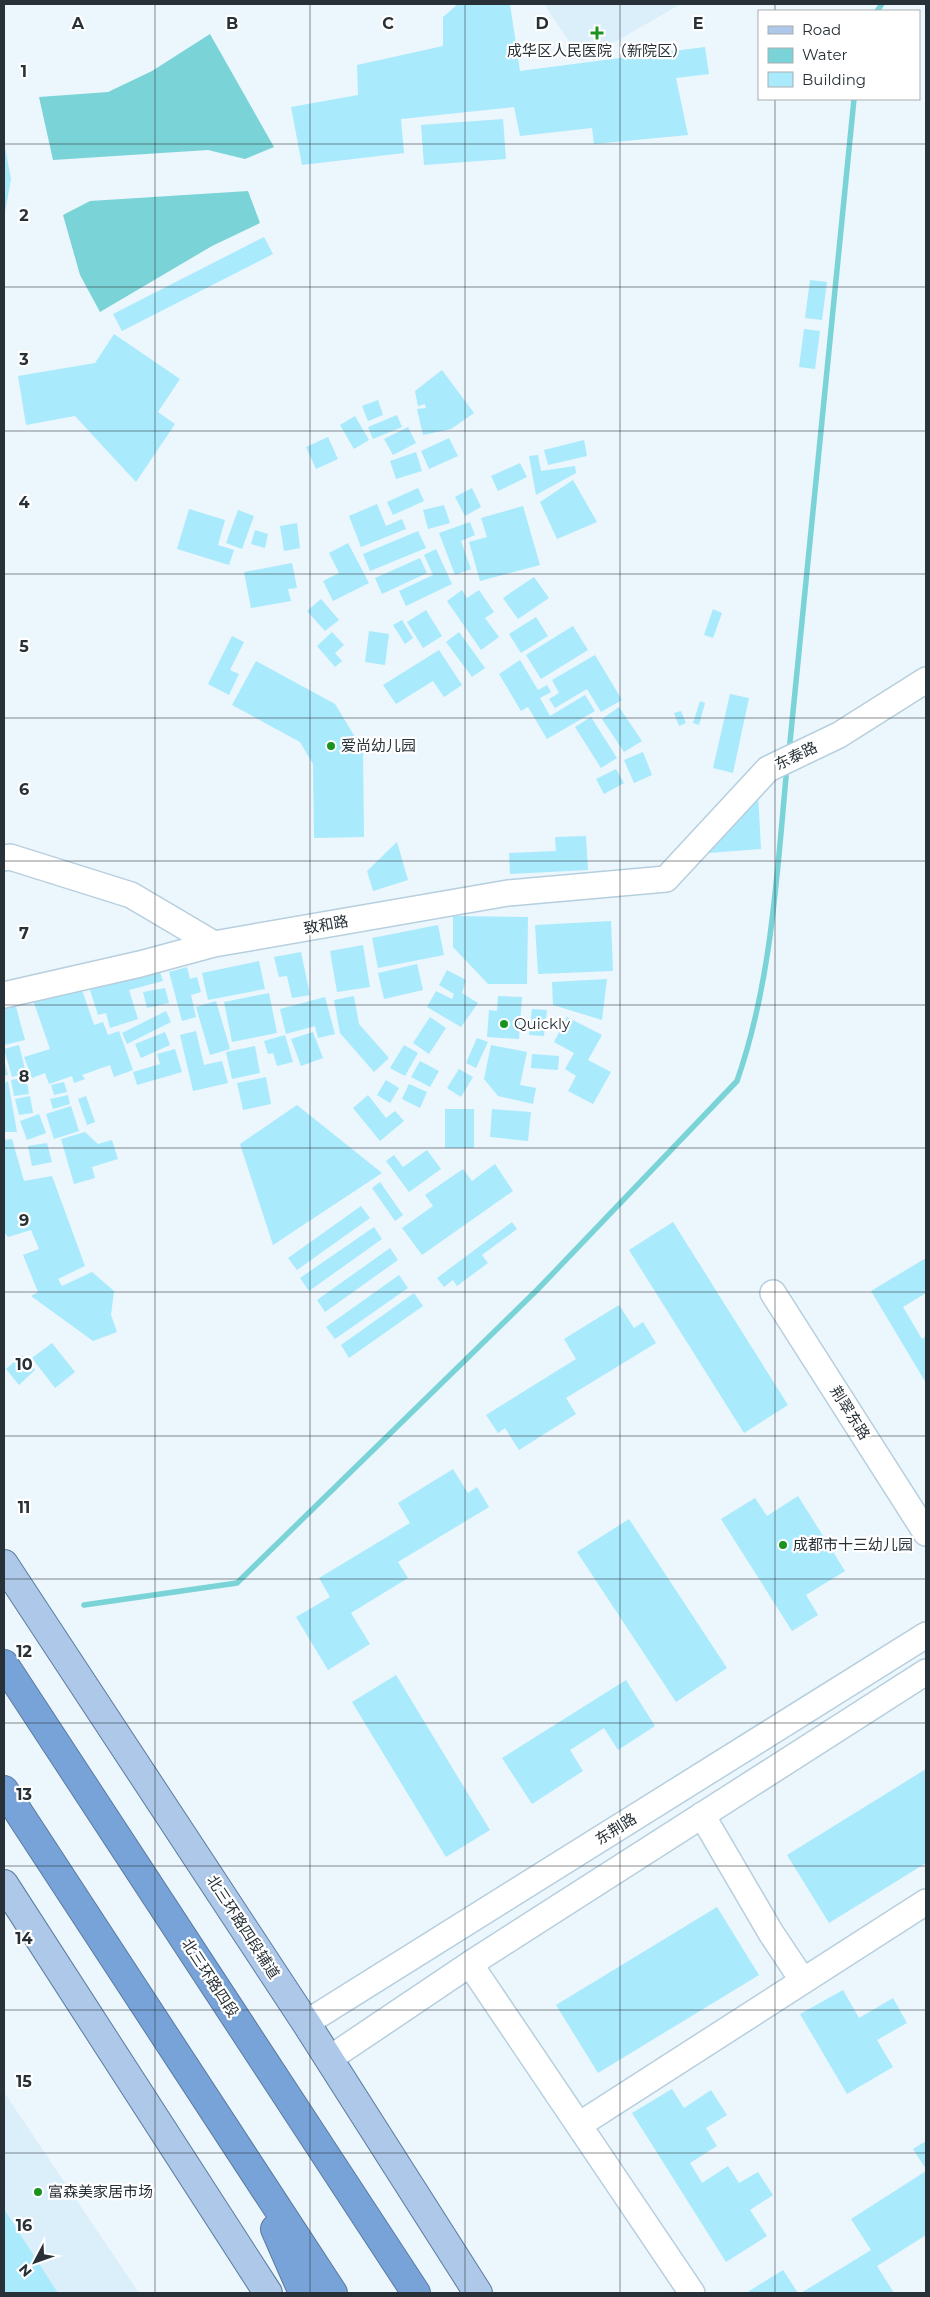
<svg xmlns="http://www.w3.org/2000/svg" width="930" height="2297" viewBox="0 0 930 2297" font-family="Montserrat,'Noto Sans SC',sans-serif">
<rect width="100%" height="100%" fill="#ecf6fd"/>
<path fill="#dbeffb" d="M544,4h137l-99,57z
M4,2092l135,201h-135z"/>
<path fill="#7ad4d7" d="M210,34l64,113 -29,12 -37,-9 -155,10 -14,-63 69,-5 44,-21z
M248,191l12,32 -48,23 -112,66 -20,-37 -17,-60 27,-14z"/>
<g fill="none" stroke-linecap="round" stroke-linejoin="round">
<path stroke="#7ad4d7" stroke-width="5.5" d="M877,11l5,-7
M789,752l65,-653
M84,1605l153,-22 301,-294 199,-208c35,-100 40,-209 50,-315"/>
</g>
<path fill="#a9eafc" d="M458,4h52l10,67 185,-24 4,27 -33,4 12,57 -94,9 -2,-16 -72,8 -6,-29 -113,12 3,34 -102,12 -11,-58 67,-12 -1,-30 86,-19v-29z
M503,119l3,40 -82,6 -3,-40z
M4,142l7,37 -6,33h-1z
M264,237l9,17 -151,77 -9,-17z
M810,280l17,2 -5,38 -17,-2z
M804,329l16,2 -5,38 -16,-2z
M114,334l66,45 -22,33 17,12 -39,58 -61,-66 -49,9 -8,-49 77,-13z
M442,370l32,43 -23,16 -28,6 -6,-26 9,-1 -1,-4 -7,2 -3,-15z
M378,400l5,15 -15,6 -6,-15z
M397,415l5,12 -29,12 -5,-12z
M355,416l14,24 -15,9 -14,-24z
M408,427l8,16 -23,12 -9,-16z
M328,437l10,22 -22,10 -10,-22z
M449,438l9,18 -29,13 -8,-18z
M584,440l3,16 -39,9 -4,-15z
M416,452l6,19 -26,8 -6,-18z
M538,455l3,16 34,-5 1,7 -40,22 -7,-39z
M520,463l7,14 -29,14 -7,-15z
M573,480l24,42 -40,17 -17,-37z
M418,488l6,13 -31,14 -6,-13z
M472,488l9,19 -16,9 -10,-19z
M377,504l9,22 16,-7 4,10 -45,18 -12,-31z
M444,505l6,18 -22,6 -5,-19z
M523,506l17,59 -60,16 -11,-39 18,-5 -6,-19z
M189,509l36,11 -7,25 16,5 -5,15 -52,-16z
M238,510l16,6 -12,33 -16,-6z
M470,522l5,13 -14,6 10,28 -16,6 -16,-42z
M297,523l3,25 -16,3 -4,-25z
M255,530l13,4 -3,14 -14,-4z
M418,531l8,17 -56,23 -7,-17z
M348,543l21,40 -36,18 -10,-20 16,-8 -10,-20z
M436,549l16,35 -46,22 -7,-15 34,-16 -9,-20z
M420,558l7,15 -45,21 -7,-16z
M292,563l5,25 -9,1 3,12 -40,7 -7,-36z
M534,577l15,21 -31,21 -15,-21z
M462,590l5,8 12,-8 15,22 -9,6 14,19 -18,13 -34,-49z
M321,599l18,21 -14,11 -18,-20z
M713,609l9,4 -9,25 -9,-3z
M426,610l16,26 -19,12 -16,-26z
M536,617l12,19 -27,17 -12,-19z
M402,620l11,18 -8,6 -12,-19z
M573,626l15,24 -47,29 -15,-24z
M369,631l20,3 -4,31 -20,-3z
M332,632l12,13 -9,8 7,8 -7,6 -18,-21z
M459,632l26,36 -13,9 -26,-35z
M232,636l12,6 -14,28 9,4 -10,21 -21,-11z
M439,650l23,35 -18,12 -11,-16 -37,23 -13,-19z
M595,655l27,45 -21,12 -14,-23 -32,19 -6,-9 10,-6 -7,-13z
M520,660l18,30 9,-5 4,7 -11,6 10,18 35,-21 10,16 -48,28 -19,-32 -7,4 -22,-37z
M256,661l79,43 28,46 1,87 -50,1 -1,-74 -13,-22 -68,-37z
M730,694l19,4 -16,75 -20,-5z
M700,701l5,2 -6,22 -6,-2z
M619,707l23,34 -18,11 -22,-33z
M681,711l5,12 -7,3 -5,-13z
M591,717l26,41 -16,10 -26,-41z
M643,752l9,23 -18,8 -10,-23z
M616,769l8,14 -20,11 -8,-15z
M758,792l3,57 -53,4z
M586,836l2,34 -78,4 -1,-21 47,-2 -1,-14z
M397,842l11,38 -35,11 -6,-20z
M453,916l75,1 -1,67h-39l-35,-37z
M611,921l2,50 -75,3 -3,-49z
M438,925l6,30 -66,13 -6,-30z
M363,945l7,42 -33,5 -7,-41z
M301,952l9,43 -18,3 -5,-22 -8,1 -5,-20z
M259,961l6,28 -57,11 -6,-27z
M417,964l6,26 -39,9 -6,-26z
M158,966l5,15 -34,9 9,29 -28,9 -4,-15 -8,2 -9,-28z
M187,967l3,12 7,-2 4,15 -10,3 5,22 -14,4 -13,-49z
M447,970l19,10 -4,13 16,10 -17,24 -34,-20 9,-16 16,8 2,-5 -15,-9z
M607,979l-5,41 -49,-15 -1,-23z
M79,981l15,44 9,-3 5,13 11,-4 14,39 -19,7 -4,-12 -28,10 3,4 -11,4 -2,-7 -23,8 -4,-11 -13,5 -8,-21 26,-8 -18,-52z
M165,988l4,15 -22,5 -4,-16z
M269,993l8,40 -45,9 -8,-40z
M354,996l5,28 30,34 -15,14 -34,-39 -6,-33z
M498,996l24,1 -3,42 -32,-2 2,-27 8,1z
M325,997l10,37 -17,4 -3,-12 -29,8 -6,-25z
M216,1001l14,48 -20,6 -14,-48z
M15,1003l10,37 -21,5v-39z
M532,1009l15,1 -3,26 -15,-1z
M166,1011l5,11 -44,22 -5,-11z
M430,1017l16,11 -17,26 -16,-11z
M567,1017l35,18 -14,25 23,12 -18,32 -25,-13 8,-15 -11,-7 9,-16 -20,-11z
M196,1031l8,34 18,-4 6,22 -35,8 -13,-56z
M165,1032l5,13 -29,13 -6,-14z
M313,1032l10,26 -22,8 -10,-27z
M285,1035l8,27 -16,4 -4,-13 -5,1 -4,-13z
M477,1038l11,4 -12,26 -10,-5z
M19,1045l7,28 -14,4 -8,-28z
M404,1045l14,8 -13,23 -15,-8z
M491,1045l36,7 -7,33 16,3 -3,16 -35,-8 -14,-17z
M255,1046l5,27 -28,6 -6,-27z
M175,1049l7,23 -45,13 -4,-13 27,-8 -3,-10z
M532,1054l27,2 -1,14 -27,-2z
M4,1059l4,16 -4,1z
M420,1061l19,10 -9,16 -19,-10z
M459,1069l14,8 -12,20 -14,-9z
M26,1077l3,17 -15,2 -3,-16z
M266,1077l5,27 -28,6 -6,-27z
M386,1080l13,8 -9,15 -13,-8z
M8,1081l9,51h-13v-49z
M64,1082l3,10 -13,3 -3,-10z
M409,1084l18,8 -7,16 -18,-9z
M68,1095l2,9 -17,5 -3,-10z
M368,1095l18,23 9,-7 9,10 -24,20 -27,-33z
M30,1096l3,17 -14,2 -4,-16z
M86,1096l9,26 -8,3 -9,-26z
M297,1105l85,68 -109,72 -33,-101z
M71,1106l8,25 -25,8 -8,-25z
M445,1109h29v39h-29z
M492,1109l39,3 -3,29 -38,-4z
M39,1114l7,19 -19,7 -7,-19z
M85,1132l13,12 14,-4 6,19 -26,8 3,11 -21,6 -13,-45z
M12,1139l12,42 28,-5 33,90 -27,13 4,7 30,-14 22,19 -3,24 6,17 -24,9 -62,-45 7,-4 -15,-37 16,-6 -8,-19 -23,7 -4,-5v-92z
M47,1143l5,19 -20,4 -4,-20z
M427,1150l14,19 -32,23 -23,-31 8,-6 9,12z
M495,1164l18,27 -91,64 -20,-27 31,-22 -8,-11 38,-26 9,12z
M380,1182l23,33 -8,6 -23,-33z
M361,1206l9,12 -73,52 -9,-12z
M512,1222l5,7 -35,26 6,8 -31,23 -4,-6 -9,7 -7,-9z
M673,1222l115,183 -44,28 -115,-183z
M374,1227l8,12 -73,52 -9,-13z
M390,1248l8,12 -73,52 -8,-12z
M926,1258v35l-23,14 19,32 4,-3v47l-55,-92z
M399,1275l9,13 -73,51 -9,-12z
M414,1293l9,13 -74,52 -8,-13z
M619,1305l15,23 9,-6 13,21 -90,55 10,16 -57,36 -14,-22 -7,5 -12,-18 90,-56 -12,-20z
M52,1343l23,29 -20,16 -23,-30z
M22,1355l13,15 -16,15 -13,-16z
M453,1469l15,24 9,-6 12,20 -91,55 10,16 -57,35 19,31 -42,26 -32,-53 34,-20 -11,-19 91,-55 -12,-20z
M798,1496l47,75 -39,24 12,20 -26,16 -71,-112 34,-21 12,18z
M629,1519l98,149 -51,34 -99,-150z
M396,1675l94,155 -44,27 -94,-155z
M626,1680l29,46 -37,24 -14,-22 -34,22 13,21 -51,33 -30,-46z
M926,1769v94l-97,60 -42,-68z
M717,1907l42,68 -161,98 -42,-68z
M843,1990l16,28 34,-20 14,25 -30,17 16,27 -46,27 -47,-80z
M672,2089l12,19 27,-18 16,25 -21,13 11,18 -27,17 12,20 26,-17 11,17 19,-11 15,23 -23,15 17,26 -41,26 -94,-149z
M926,2141v28l-13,-20z
M926,2171v64l-49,31 17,27h-93l70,-43 -20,-31z
M4,2209l54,84h-54z
M783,2270l15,23h-52z"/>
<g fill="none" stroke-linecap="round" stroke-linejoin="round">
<defs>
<path id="minor" d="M4,858l6,-1 121,38 83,49 294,-51 158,-14 102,-110 71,-34 87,-55
M4,995l136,-31 74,-20
M773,1293l153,240
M702,1815l69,118 32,48
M470,1964l222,329
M306,2023l620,-388
M329,2059l141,-95 456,-292
M579,2125l347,-223"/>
<path id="major" d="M4,1564l302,459 172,270
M4,1884l264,409"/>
<path id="highway" d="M4,1664l412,629
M4,1790l329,503
M275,2229l28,64"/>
</defs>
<use href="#minor" stroke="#b6cfde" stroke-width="28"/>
<use href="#major" stroke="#5b7ba0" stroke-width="30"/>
<use href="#highway" stroke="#5b7ba0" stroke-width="30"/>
<use href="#minor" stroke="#fff" stroke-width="25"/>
<use href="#major" stroke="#adc8e8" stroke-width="28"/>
<use href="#highway" stroke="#77a3d9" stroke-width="28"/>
</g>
<path fill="none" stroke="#283137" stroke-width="1" stroke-opacity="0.55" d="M155,4v2289M310,4v2289M465,4v2289M620,4v2289M775,4v7M775,99v2194M4,144h922M4,287h922M4,431h922M4,574h922M4,718h922M4,861h922M4,1005h922M4,1148h922M4,1292h922M4,1436h922M4,1579h922M4,1723h922M4,1866h922M4,2010h922M4,2153h922"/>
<g fill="#1b9321" stroke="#fff" stroke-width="2">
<path d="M594.5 25.5h5v5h5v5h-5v5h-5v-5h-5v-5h5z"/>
<circle cx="331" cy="746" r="5"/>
<circle cx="504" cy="1024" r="5"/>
<circle cx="783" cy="1545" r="5"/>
<circle cx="38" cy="2192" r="5"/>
</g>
<g text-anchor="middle" stroke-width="4.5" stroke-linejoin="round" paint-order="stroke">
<g font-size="15" fill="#283137" stroke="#fff" text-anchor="start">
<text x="597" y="56" text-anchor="middle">成华区人民医院（新院区）</text>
<text x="341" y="751">爱尚幼儿园</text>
<text x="514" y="1029">Quickly</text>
<text x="793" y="1550">成都市十三幼儿园</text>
<text x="48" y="2197">富森美家居市场</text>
</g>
<g font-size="15" fill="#283137" stroke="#fff">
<text transform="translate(796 756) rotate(-26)" y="5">东泰路</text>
<text transform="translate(326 925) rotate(-10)" y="5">致和路</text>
<text transform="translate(850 1413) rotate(58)" y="5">荆翠东路</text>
<text transform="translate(616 1829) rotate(-32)" y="5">东荆路</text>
<text transform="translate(243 1927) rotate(57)" y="5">北三环路四段辅道</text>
<text transform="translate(210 1978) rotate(57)" y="5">北三环路四段</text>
</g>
</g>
<g font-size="16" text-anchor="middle" font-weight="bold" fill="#283137" stroke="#fff" stroke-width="4.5" stroke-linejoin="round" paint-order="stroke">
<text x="78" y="29">A</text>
<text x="232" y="29">B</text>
<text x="388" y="29">C</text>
<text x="542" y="29">D</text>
<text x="698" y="29">E</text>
<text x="24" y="77">1</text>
<text x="24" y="221">2</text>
<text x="24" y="365">3</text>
<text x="24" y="508">4</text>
<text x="24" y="652">5</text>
<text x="24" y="795">6</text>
<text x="24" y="939">7</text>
<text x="24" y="1082">8</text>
<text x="24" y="1226">9</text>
<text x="24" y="1370">10</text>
<text x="24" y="1513">11</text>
<text x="24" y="1657">12</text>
<text x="24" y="1800">13</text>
<text x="24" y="1944">14</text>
<text x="24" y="2087">15</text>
<text x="24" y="2231">16</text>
</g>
<rect width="930" height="2297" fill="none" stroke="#283137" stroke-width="10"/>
<rect x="758" y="10" width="162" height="90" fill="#ffffff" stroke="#a9adaf"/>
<rect x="768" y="26" width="25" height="8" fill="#adc8e8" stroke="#a9adaf"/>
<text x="802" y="35" font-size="15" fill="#283137">Road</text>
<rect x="768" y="48" width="25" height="15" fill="#7ad4d7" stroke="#a9adaf"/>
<text x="802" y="60" font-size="15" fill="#283137">Water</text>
<rect x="768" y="72" width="25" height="15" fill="#a9eafc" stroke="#a9adaf"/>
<text x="802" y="85" font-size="15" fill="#283137">Building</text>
<g transform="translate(35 2262) rotate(229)" stroke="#ffffff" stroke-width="4" paint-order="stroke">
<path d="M0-4L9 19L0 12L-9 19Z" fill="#283137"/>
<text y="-8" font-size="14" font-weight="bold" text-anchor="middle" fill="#283137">N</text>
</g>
</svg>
